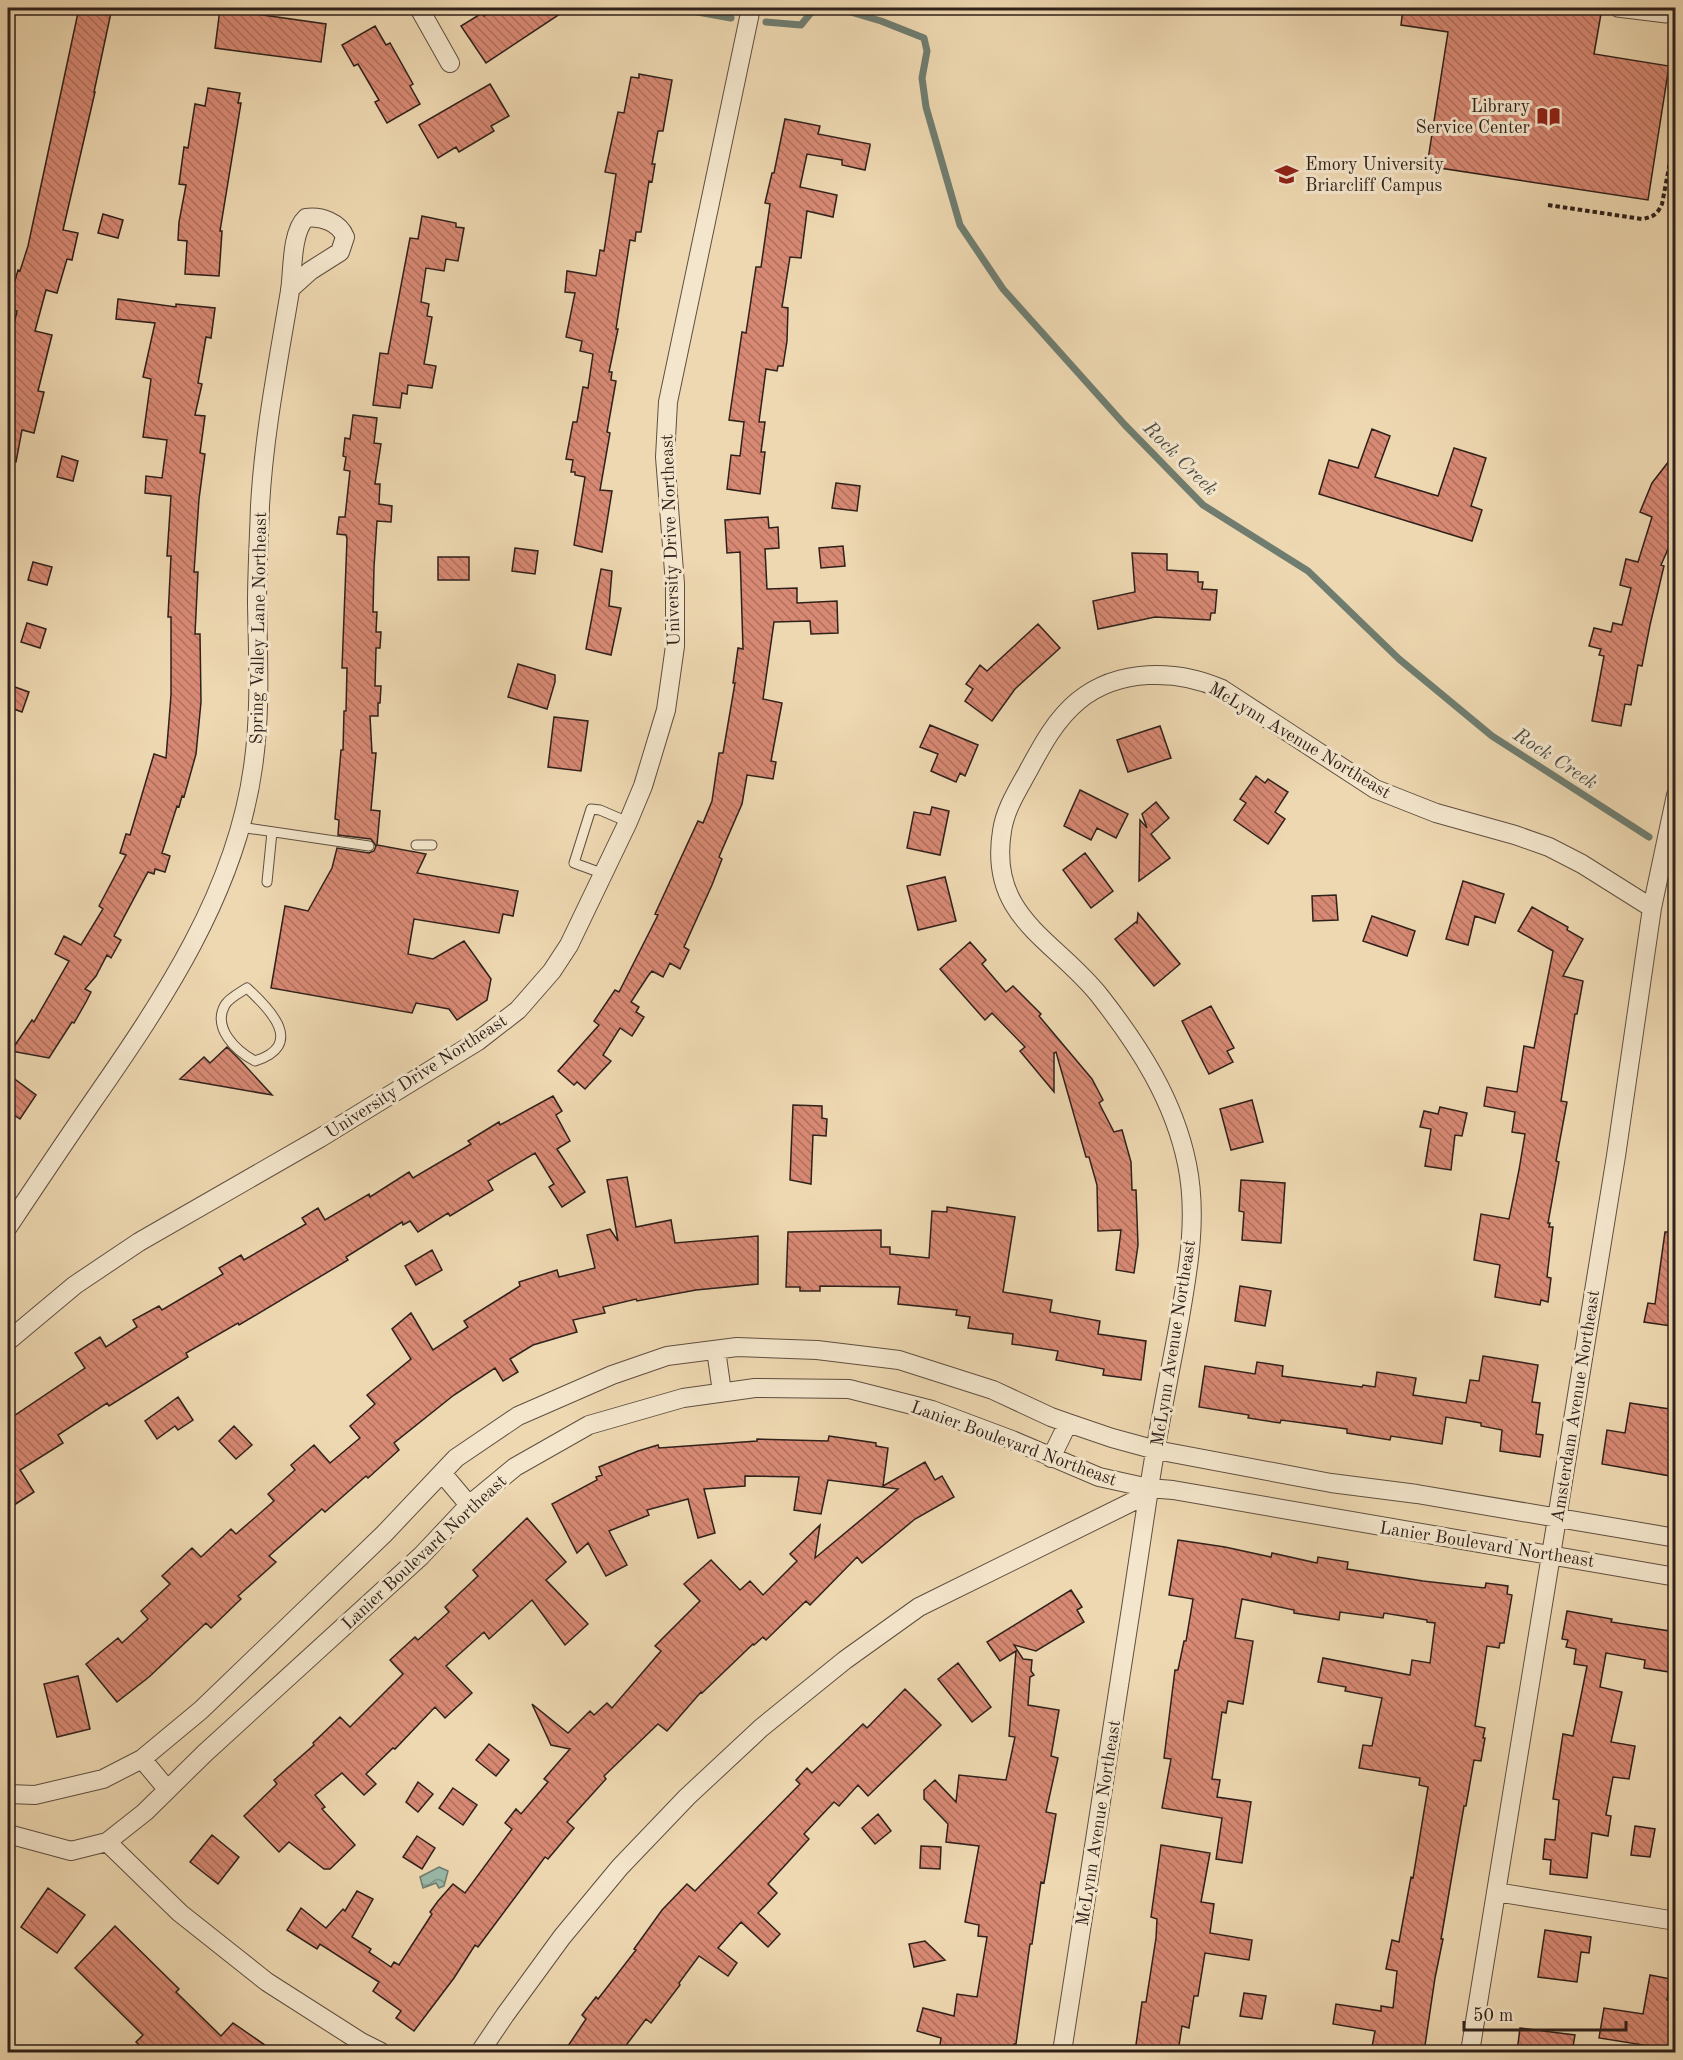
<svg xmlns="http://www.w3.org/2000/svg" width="1683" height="2060" viewBox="0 0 1683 2060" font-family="'Old Standard TT',serif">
<defs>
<pattern id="water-waves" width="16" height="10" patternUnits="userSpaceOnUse" patternTransform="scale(1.5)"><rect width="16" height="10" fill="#9abaa9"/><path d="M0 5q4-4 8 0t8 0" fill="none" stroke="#7e9789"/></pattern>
<pattern id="building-back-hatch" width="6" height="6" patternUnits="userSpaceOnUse" patternTransform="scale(1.5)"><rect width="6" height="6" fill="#d88974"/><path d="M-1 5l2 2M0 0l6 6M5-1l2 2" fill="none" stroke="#b0705e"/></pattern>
</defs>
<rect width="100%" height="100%" fill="#eed8b1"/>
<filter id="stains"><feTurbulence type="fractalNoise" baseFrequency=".00333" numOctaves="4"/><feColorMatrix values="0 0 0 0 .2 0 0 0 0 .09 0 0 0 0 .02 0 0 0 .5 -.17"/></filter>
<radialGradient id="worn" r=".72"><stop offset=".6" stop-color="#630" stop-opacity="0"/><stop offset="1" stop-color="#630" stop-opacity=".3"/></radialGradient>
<path fill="url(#water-waves)" stroke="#6f7d70" stroke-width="1.5" d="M439,1867l9,4 -4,15 -5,2 -3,-5 -13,5 -3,-11z"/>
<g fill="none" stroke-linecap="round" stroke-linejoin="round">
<path stroke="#6f7d70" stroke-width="7" d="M675,8l56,10
M837,8l44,13 43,17 3,13 -5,27 4,29 34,118 43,64 121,135 79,81 105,66 91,88 93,77 157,101
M766,22l35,3 13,-16 5,-1"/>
</g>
<path fill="url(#building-back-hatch)" stroke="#2f211b" stroke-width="1.5" d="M79,8h33l-18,84h1l-32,138 15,3 -6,27 -5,-1 -10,34 -11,-3 -11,41 17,4 -14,56 6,1 -10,41 -12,-3 -6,32 -8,-1v-111l9,-39 -6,-2 4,-18h-3l6,-21 2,1 8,-25z
M497,8h72l-83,55 -25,-37 21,-13 2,3z
M1403,8h199l-8,46 75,12 -21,134 -221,-34 21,-134 -47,-7z
M220,9l106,15 -5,38 -106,-14z
M375,26l11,19 4,-2 23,41 -3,2 10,18 -33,19 -12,-21 4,-2 -21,-36 -4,2 -12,-21z
M639,74l33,6 -9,51h-5l-6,33h3l-3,18 -3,-1 -8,51h-5l-1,9 -5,-1 -14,89h2l-9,43h3l-1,8 5,1 -9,51 3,1 -10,57 12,1 -10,61 -28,-7 11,-68 -10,-2v-3h-4l2,-12 -7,-1 7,-37h4l6,-35 5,1 5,-34 -13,-3 2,-10 -16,-4 9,-44 -10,-1 2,-21 29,5 4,-26 4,1 12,-77 -11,-2 13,-60 6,1 7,-36 8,1z
M490,84l19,32 -18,10 3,5 -35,21 -3,-5 -18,11 -19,-33z
M208,88l32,5 -2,10h3l-21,128h2l-3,45 -34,-2 2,-33 -9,-1 1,-18 7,-37 -7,-1 5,-37 4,1 7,-44 10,2z
M785,119l35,7 -2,8 52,10v2l-5,24 -23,-5v-5l-35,-6 -7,33 37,8 -4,22 -26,-6 -6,47 -11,-1 -8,50 6,1 -1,33 -4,25h-5l-1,5 -11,-2 -7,53h6l-4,30h4l-5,42 -33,-5 4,-34 9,1 4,-34 -15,-2 13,-88 4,1 10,-66h5l9,-63 -5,-1 7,-30h2z
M103,214l20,6 -5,18 -20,-5z
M422,216l34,7v4l8,1 -6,33 -12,-2 -2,12 -18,-3 -5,34 8,2 -2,12 5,1 -8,47 12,2 -4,22 -24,-3 -1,9 -5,-1 -2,15 -27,-3 7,-52 8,1 22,-116 8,1z
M118,299l58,8v-3l39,4 -4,30 -5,-1 -8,46 4,1 -7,31 10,1 -5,37 5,1 -6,45 -5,73h4l-3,62h5l1,68 -5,52 -12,43 -2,-1 -3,11 -2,-1 -15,47 8,3 -5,16 -10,-3 -1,5 -6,-2 -34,64 7,4 -10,18 -4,-3 -11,21 -11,13 6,3 -5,10 -12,21 -2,-1 -23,36 -38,-7 21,-31 2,2 35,-61 -14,-7 9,-18 17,9 22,-36 -4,-3 27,-51 -6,-2 6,-19 4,1 24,-81 12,4 5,-63v-78h-3l3,-61h-4l4,-60 -26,-3 1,-17 16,2 5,-38 -24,-3 8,-58 -8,-2 12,-54 -39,-4z
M353,415l24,3 -3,25 7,1 -6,40h5l-1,20 13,2 -1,16 -14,-1 -3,46 -1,45h4l-1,20h5l-1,16h-4l-1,38h6l-1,17h-2v13h-8l2,37h4l-5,57 9,1 -3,34 49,9 -9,19 101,18 -5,25 -10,-2 -4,19 -85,-14 -6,35 25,5 31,-18 27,38 -4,21 -30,20 -8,-11 -33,-6 -4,10 -141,-25 14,-82 23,5 24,-43 5,-20 32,5 5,-2 2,-5 -5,-7 -33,-4 1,-15 -4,-1 6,-69h2l1,-39h2l1,-43h-5l5,-129 -1,-4 -9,-1 2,-17h6l5,-46 -6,-1 2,-13 -3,-1 2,-18 5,1z
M1372,429l18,7 -15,41 63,19 16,-48 32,10 -15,48 11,4 -10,31 -153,-47 10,-34 29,8z
M1676,452v79l-15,34 3,1 -14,59 -8,41 -4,-1 -7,40 -6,-1 -4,22 -29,-5 12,-65 -5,-1 2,-6 -12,-3 5,-18 17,4 2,-9 9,2 9,-37 -11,-3 6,-26 12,3 14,-45 -12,-5 12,-29z
M62,456l16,5 -5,20 -16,-4z
M836,483l24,3 -3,25 -25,-3z
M768,517l1,11 9,-1 1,21 -14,1 2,40 30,-1v15l40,-2 1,32 -27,1 -1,-13 -36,1 -11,77 19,4 -11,58 5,1 -3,17 -26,-4 -5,29 -23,53 3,2 -10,26 -28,62 5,3 -9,19 -10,-6 -7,14 -11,-6 -4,5 -17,26 8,5 -3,5 8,5 -12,19 -12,-8 -17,27 8,6 -26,28 -8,-7 -3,3 -16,-14 41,-46 -5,-4 21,-31 4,2 39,-77 -3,-1 43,-93 5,2 9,-22 7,-48h4l12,-70h-2l5,-35 5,1 -3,-97 -13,1 -2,-33z
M843,546l2,20 -24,2 -2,-20z
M515,548l23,3 -3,23 -23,-3z
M1132,553l35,1v16l31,2v10h5l-1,7 15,1 -2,23h-4l-1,7 -55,-3 -57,12 -5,-28 42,-9z
M438,557h31v23h-31z
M33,562l19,5 -5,18 -19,-5z
M601,569l11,2 -3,35 12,2 -10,47 -25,-6z
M27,623l19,6 -6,19 -19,-6z
M1038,624l22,24 -45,41 -23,32 -27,-20 8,-12 -7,-5 14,-19 7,6z
M518,664l37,11v7l-8,27 -39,-12z
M12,686l17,6 -7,20 -14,-5v-8z
M554,717l34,4 -7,50 -33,-4z
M930,725l48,20 -13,31 -5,-3 -4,9 -25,-11 7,-17 -18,-7z
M1160,726l11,32 -43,14 -11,-32z
M1256,776l9,7 3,-4 20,13 -13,20 10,7 -17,25 -34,-24 12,-17 -6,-4z
M1080,790l48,24 -12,24 -19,-10 -6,12 -27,-14z
M1156,802l13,16 -18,16 19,24 -31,23 1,-61 7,8 -5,-14z
M932,807l17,4 -9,44 -33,-7 7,-36 16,3z
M1085,853l28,38 -22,17 -28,-38z
M945,877l11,44 -38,9 -11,-44z
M1463,881l41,13 -9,29 -20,-7 -7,29 -22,-6z
M1336,895l2,25 -25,1 -1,-25z
M1532,907l36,20 -1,3 16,9 -20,37 20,5 -6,33h-2l-14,87 6,1 -11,59 3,1 -11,61h2l-1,4h4l-6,50 4,1 -3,24 -7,-2 -1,5 -45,-8 5,-32 -26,-5 7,-46 28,5 10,-49 6,-36 -13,-2 3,-20 -31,-6 3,-19 30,5 7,-46 10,2 19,-97 -35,-20z
M1138,913l42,51 -26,22 -39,-47 21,-17 1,1z
M1372,916l43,15 -8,25 -44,-15z
M970,942l16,18 -4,4 24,28 7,-6 28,28 -2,2 53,63 11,21 -4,3 15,29 8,-2 9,32 1,28h4l2,55 -4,28 -18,-3 5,-40 -23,1 -1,-46 -8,-28h-3l-30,-105 -2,1v39l-34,-41 5,-4 -33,-34 -7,7 -45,-51z
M1211,1006l23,42 -7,3 6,11 -24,12 -27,-53z
M227,1047l13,13 32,35 -92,-16 24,-22 6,6z
M8,1074l28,21 -16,24 -12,-8z
M553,1096l9,15 -6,4 14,26 -13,8 28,43 -23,15 -13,-20 5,-3 -19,-31 -47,28 5,9 -43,26 -2,-3 -30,19 -8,-11 -7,4 -1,-3 -56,35 2,3 -109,65 -1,-2 -52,30 2,4 -79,49 -2,-3 -49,32 5,8 -43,27 14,22 -26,17v-89l77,-52 -10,-15 25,-16 6,10 31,-20 -4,-7 26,-14 3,4 61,-36 -4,-6 22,-13 3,5 62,-36 -4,-6 16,-10 7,12 44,-26 1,3 39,-25 4,6 58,-34 -3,-3 31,-19 1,3z
M1252,1100l11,42 -32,8 -11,-41z
M793,1105l29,1v12l5,1 -1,17 -13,-1 -2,49 -21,-4z
M1440,1107l27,6 -5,23 -7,-1 -4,35 -26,-4 6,-37 -11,-2 4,-16 14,3z
M627,1177l9,50 35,-7 4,23 83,-7v48l-62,6 -59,11 -1,-2 -33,8 2,6 -32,7 4,12 -44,13 -23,14 8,13 -15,9 -8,-13 -41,27 -60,48 5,7 -31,28 -2,-2 -41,36 -3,-3 -53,47 7,6 -38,34 3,3 -30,29 -5,-5 -57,54 -32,25 -31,-38 32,-26 4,5 26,-24 -7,-8 29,-27 -8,-8 30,-28 9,9 30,-28 5,5 38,-33 -6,-7 27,-24 -4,-5 23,-20 16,18 30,-25 -10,-12 25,-22 -8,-9 44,-36 -19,-30 19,-16 22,37 35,-23 -4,-6 56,-35 -1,-4 38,-12 2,7 36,-9 -8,-33 23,-6 8,12 -11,-61z
M1241,1180l44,3 -4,60 -39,-3 2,-28 -5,-1z
M947,1207l68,10 -12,75 49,8 -2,12 50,9 -2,13 48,7 -5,39 -38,-5 1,-6 -48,-9 2,-9 -46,-7 1,-10 -45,-6 2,-11 -14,-2 1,-5 -59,-6 2,-17 -80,-1v5h-20v-4h-14l2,-55 93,-2v17h9v7l39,4 3,-47 15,1z
M1665,1232h11v65l-5,29 -27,-4 4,-19 7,1z
M432,1250l10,20 -26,15 -11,-19z
M1240,1286l31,5 -6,35 -30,-5z
M1483,1356l55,9 -6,37 8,1 -4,31 7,1 -3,22 -40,-6 2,-21 -21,-4v-3l-35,-6 -4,27 -51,-8 -1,4 -43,-7v-4l-66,-9 -1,3 -32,-5 1,-3 -50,-8 6,-41 50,8 2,-12 26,4 -1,10 80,11 1,-2 12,2 2,-15 39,6 -3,17 53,8 4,-23 9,1z
M178,1397l15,23 -15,10 -3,-4 -18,13 -12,-18z
M1630,1403l46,7v67l-74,-13 5,-34 18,3z
M234,1426l18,19 -16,14 -17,-18z
M829,1436l47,7v3l12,2 -5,38 42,-24 10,18 7,-4 12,21 -39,22 -53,44 -5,-6 -47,48 -4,-4 -40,39 -3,-3 -9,8 -1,-1 -51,49 -1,-1 -34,39 -9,-7 -54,52 2,3 -39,43 7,6 -26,31 -3,-2 -67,90 -3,-2 -21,33 -40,53 -18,-13 5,-7 -28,-20 6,-9 -59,-38 -3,5 -30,-19 14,-22 25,20 17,-19 2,2 12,-20 16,8 -21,38 19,12 -2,3 22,15 3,-5 5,3 33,-51 -2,-2 8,-11 15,-17 12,9 47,-64 -7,-6 11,-14 5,5 27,-32 -4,-3 26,-30 -19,-4 -19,-41 36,29 22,-22 4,4 13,-12 5,5 49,-57 -6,-5 45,-45 -16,-17 27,-24 29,30 10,-9 13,14 34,-34 -7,-7 30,-29 -5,33 83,-69 -70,-9 -7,34 -27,-4 5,-33 -54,-1v10l-41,3 11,44 -17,5 -10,-39 -41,11 2,5 -40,16 18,34 -21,11 -18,-33 -11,10 -25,-49 45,-24 -1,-3 6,-2 -3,-8 39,-16 20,-6 1,3 98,-7v-2l71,2z
M527,1518l39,44 -20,18 42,44 -23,21 -33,-45 -43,39 -5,-7 -38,34 26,27 -27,25 -10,-11 -40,42 -2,-1 -27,26 10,10 -12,11 -22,-22 -27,22 10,12 -3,2 33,36 -25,24h-6l-35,-27 -10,10 -35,-36 33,-32 -3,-4 40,-35 -1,-2 27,-26 10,10 53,-53 -13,-14 25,-23 3,3 31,-28 -4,-5 33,-31 -5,-6z
M1178,1540l47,7 46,10 1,-4 45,10 1,-6 30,5 -1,7 76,12 62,7 1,-5 22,3 -1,8 5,1 -8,48h-4l-1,5 -12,-2 -12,80 10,2 -2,10h2l-4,23 -7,-1 -8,46h-2l-23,133h2l-8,39 -11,74h-53l4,-21 -42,-7 3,-20 45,7v-5l12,2 4,-37 -11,-2 6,-29 7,2 12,-65 2,1 15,-91 -9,-2 1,-7 -61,-10 4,-23 9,1 10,-48 -37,-7 1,-4 -28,-5 5,-24 87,17 2,-15 18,3 5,-40 -8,-1v-2l-43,-7 -1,5 -43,-6 -1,8 -45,-7v-3l-52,-11 -7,39 18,3 -10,63 -15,-3 -2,12 -4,-1 -10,67 8,1 -3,17 34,5 -9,61 -26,-4 6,-41 -60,-10 9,-49 -7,-1 11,-88h3l6,-29h2l7,-42 -24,-4z
M1071,1590l11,17 -5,3 7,12 -48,29 -22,-6 9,14 9,1 -1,11 3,4 -4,2 -2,28 31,5 -8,46 7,2 -12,54 10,2 -12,69 -3,-1 -9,62h-2l-14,100h-2l-2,8h-73l2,-14 -24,-7 6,-23 31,8 3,-22 20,3 10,-60 -9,-1 1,-11 -14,-3 14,-76 -33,-4 2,-18 -24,-25v-9l11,-10 21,22 3,-27 47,5 9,-43 -6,-1 7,-85 -16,10 -13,-19z
M1567,1611l45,8 -1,3 65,10v41l-32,-5 1,-8 -39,-7 -6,34 22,5 -11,50 24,4 -6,33 -16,-2 -7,38 5,1 -3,20 -16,-3 -5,45 -37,-4 1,-14 -8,-1 2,-20 10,1 4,-40 -6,-1 10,-65 10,2 14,-70 -13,-2 2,-15 -10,-2 2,-7 -6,-1z
M958,1663l33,44 -19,15 -34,-43z
M78,1676l12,53 -33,8 -13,-53z
M905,1689l36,36 -73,71 -10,-11 -19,21 -5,-4 -30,32 5,5 -41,45 9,9 -19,20 22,21 -12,13 -27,-25 -23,26 19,15 -9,13 -29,-20 -20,27 1,2 -29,38 -5,-4 -25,33h-57l22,-33 -4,-4 14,-18 2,2 38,-49 -2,-1 28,-39 25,-26 8,7 105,-107 -4,-4 11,-12 5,5 51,-49 4,4z
M489,1744l20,16 -13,16 -20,-16z
M418,1782l15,12 -15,18 -12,-10z
M453,1788l24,17 -14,20 -24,-17z
M878,1814l13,17 -16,13 -13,-16z
M1635,1826l20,3 -5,28 -19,-2z
M212,1835l27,22 -21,27 -28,-22z
M417,1836l18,12 -13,21 -19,-12z
M1161,1845l49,8 -9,49 13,2 -4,29 42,7 -3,20 -44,-7 -7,43h-4l-5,32 -7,-2 -4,26h-43l7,-50h4l10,-64 1,-19 -6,-2z
M921,1846l20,1 -1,22 -20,-1z
M48,1888l37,27 -28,38 -36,-26z
M115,1926l64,63 -3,3 45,44 12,-13 42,29h-128l-11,-10 7,-7 -68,-67z
M1545,1930l46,7 -2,16 -8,-1 -4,30 -39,-5z
M925,1941l20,19 -31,7 -5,-23z
M1650,1975l21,4 -4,21 8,2 -7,47 -69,-11 5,-30 39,6z
M1244,1993l22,3 -4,23 -22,-3z
M1520,2028l55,7 -3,17h-55z"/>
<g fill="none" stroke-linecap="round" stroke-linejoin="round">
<defs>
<path id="service" d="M1617,12l49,6 10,-6
M240,827l129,19
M416,845h16
M604,874l-30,-11 17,-54 9,1 28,12
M267,882l5,-50
M247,988c24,22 58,57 8,73 -19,-10 -43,-33 -30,-56 4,-7 16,-13 22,-17z"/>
<path id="minor" d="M419,8l31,55
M8,1227c28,-42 56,-84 85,-126 70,-101 143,-209 160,-334 8,-55 5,-108 4,-163 0,-33 2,-65 3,-98 4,-73 18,-143 30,-215 3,-20 1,-59 16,-73 15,-2 33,4 39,19l-5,15 -30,19 -20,18
M8,1341l67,-56 64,-43 181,-104 158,-97 40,-31 34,-39 17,-26 59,-123 15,-36 23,-76 9,-64v-62l-10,-127 3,-55 83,-394
M716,1350l6,42
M1051,1458l17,-35
M442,1473l27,32
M142,1759l25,30
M8,1794l27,1 68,-16 39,-20 59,-49 183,-176 72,-76 62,-42 94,-41 55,-19 70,-9 80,3 82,10 94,30 58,27 17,6 44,15 44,12 175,33 86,11 259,44
M8,1834l63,17 36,-9 38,-30 60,-59 216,-197 48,-51 46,-38 74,-42 94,-27 72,-10 94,1 83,21 80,30 87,37 50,11 24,2 503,87
M107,1842l73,71 87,69 94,60 20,10
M1496,1892l180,29
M480,2052l25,-37 57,-78 58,-70 67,-70 74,-69 84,-68 74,-53 229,-113
M1062,2052c29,-187 59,-375 87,-563 8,-55 20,-111 30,-166 9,-52 19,-106 8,-159 -13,-64 -48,-118 -88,-169 -45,-56 -111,-78 -97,-164 3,-21 15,-40 25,-58 14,-26 28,-53 51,-72 40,-33 99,-32 144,-12l153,100 61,24 79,22 34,12 33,17 70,44
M1470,2052l146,-896 36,-248 24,-113"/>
</defs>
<use href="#service" stroke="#5f4f40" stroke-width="11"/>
<use href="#minor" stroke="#5f4f40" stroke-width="20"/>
<path stroke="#2f211b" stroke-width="4" stroke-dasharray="4.5 3" stroke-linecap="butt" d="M1670,30l6,15
M1548,205l94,14c11,-2 15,-4 20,-15l14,-73"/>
<use href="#service" stroke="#f4e6cc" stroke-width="9"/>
<use href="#minor" stroke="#f4e6cc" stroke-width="18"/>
</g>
<defs>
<symbol id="library-bare" viewBox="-9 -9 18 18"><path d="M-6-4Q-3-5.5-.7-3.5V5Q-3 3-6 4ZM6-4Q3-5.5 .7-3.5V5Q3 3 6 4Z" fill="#8f2418" stroke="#f4e6cc" stroke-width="2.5" paint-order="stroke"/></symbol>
<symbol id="university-bare" viewBox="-9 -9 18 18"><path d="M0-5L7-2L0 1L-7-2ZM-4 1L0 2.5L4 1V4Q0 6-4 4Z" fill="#8f2418" stroke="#f4e6cc" stroke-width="2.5" paint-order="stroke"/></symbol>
</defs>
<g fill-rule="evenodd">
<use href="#library-bare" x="1532" y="100" width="33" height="33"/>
<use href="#university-bare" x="1270" y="158" width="33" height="33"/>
</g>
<g text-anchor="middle" stroke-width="6" stroke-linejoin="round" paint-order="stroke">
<g font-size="18" fill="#2f211b" stroke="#f4e6cc" text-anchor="end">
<text x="1530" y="112">Library<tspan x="1530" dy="21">Service Center</tspan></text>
<text x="1305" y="170" text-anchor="start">Emory University<tspan x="1305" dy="21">Briarcliff Campus</tspan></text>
</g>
<g font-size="18" fill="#2f211b" stroke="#f4e6cc">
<text transform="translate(670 540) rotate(-92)" y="6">University Drive Northeast</text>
<text transform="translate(258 628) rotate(-89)" y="6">Spring Valley Lane Northeast</text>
<text transform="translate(1300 740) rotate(31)" y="6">McLynn Avenue Northeast</text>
<text transform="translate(416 1076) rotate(-33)" y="6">University Drive Northeast</text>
<text transform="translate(1173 1343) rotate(-81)" y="6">McLynn Avenue Northeast</text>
<text transform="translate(1575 1406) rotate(-81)" y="6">Amsterdam Avenue Northeast</text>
<text transform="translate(1014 1443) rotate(20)" y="6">Lanier Boulevard Northeast</text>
<text transform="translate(1487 1544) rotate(9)" y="6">Lanier Boulevard Northeast</text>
<text transform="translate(424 1552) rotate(-43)" y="6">Lanier Boulevard Northeast</text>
<text transform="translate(1098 1823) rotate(-81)" y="6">McLynn Avenue Northeast</text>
</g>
<g font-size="20" font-style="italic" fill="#4f4f46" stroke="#f4e6cc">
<text transform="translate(1181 458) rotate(45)" y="7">Rock Creek</text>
<text transform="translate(1556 758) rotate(33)" y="7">Rock Creek</text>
</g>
</g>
<rect width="1683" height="2060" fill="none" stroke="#eed8b1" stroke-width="30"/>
<rect x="9" y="9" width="1665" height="2042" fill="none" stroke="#2f211b" stroke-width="3"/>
<rect x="15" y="15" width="1653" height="2030" fill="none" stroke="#2f211b" stroke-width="1.5"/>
<path d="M1464 2021v9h162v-9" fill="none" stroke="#2f211b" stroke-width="3"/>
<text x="1473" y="2021" font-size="18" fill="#2f211b" stroke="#f4e6cc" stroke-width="4.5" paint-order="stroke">50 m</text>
<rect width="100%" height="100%" filter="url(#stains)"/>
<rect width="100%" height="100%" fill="url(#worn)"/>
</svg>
